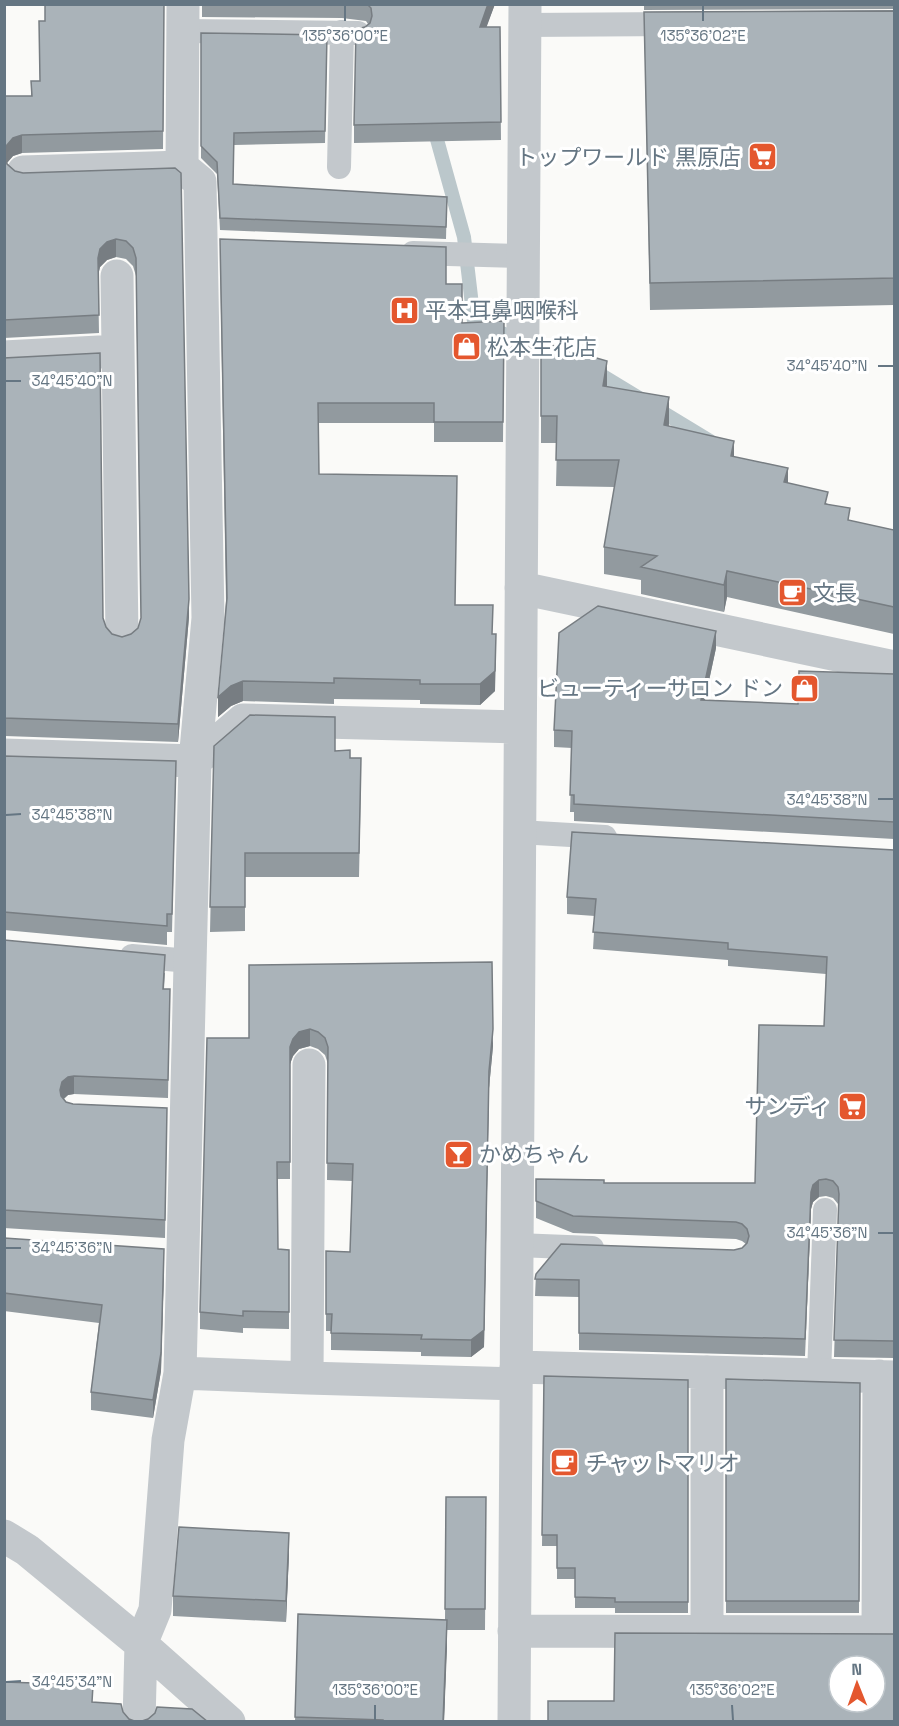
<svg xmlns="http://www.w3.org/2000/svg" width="899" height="1726" viewBox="0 0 899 1726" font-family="'Space Grotesk','Noto Sans JP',sans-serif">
<rect width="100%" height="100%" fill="#fafaf8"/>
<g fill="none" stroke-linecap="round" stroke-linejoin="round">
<path stroke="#bbc7cb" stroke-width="14" d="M433,125l31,112 10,85 85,34
M593,370l117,71"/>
<path stroke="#c3c8cc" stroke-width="24" d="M524,25l152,-1
M183,31l175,2
M339,167l3,-135
M413,253l110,3
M519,832l86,5
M132,956l58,5
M517,1245l75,3
M819,1375l6,-165"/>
<path stroke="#c3c8cc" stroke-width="33" d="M23,172l159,-5 1,-163
M117,276l5,360
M4,357l114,-6
M521,588l373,79
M4,755l191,6 48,-41 277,7
M516,1367l378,10
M707,1372v260
M180,1373l127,5 2,-313
M307,1378l209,6
M4,1536l23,14 114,94 88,78
M514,1631l380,1
M878,1632l1,-256
M139,1722l2,-78 14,-34 13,-170 12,-67 15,-612 13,-143 -8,-436 -18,-15
M514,1722l11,-1718"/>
</g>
<path fill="#929a9f" d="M45,4h119l-1,145 -141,4 -9,3 -6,7 8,8 8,2 152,-5 14,449 -11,125 -173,-6 -1,-378 99,260 3,9 6,7 10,3 9,-3 7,-6 3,-9 -5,-343 -3,-10 -7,-7 -10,-2 -9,3 -7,7 -2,8 1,58 -95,5v-242h27v-15h9l-1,-60h6z
M202,4h293l-9,23h14l1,113 -147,3v-18l11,-98 3,-3 -2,-3 -24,-3 -140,-1z
M644,4h250v5l-250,1z
M894,10v295l-244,5 -6,-298z
M201,33l126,2 -2,108 -91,2 -1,39 214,13 -1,42 -226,-9 -3,-56 -16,-16z
M220,259l226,25 16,39 42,-2 -1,121h-69v-19h-115v51l136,131 38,29 2,57 -15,14 -60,-1v-4l-86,-1v5l-91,-3 -12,5 -13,11 8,-116z
M541,342l66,44 62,37v3l119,57 40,21 22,17 44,9v104l-167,-37 -3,15 -83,-18v-14l-37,-6v-27l11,-60 -59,-1 1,-43h-16z
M716,648l-11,52 93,4 96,-30v165l-320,-18v-9h-4l2,-64 -18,-1v-17z
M214,746l121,5 15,7 11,24 -2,95h-114v54l-35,1z
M4,756l172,5 -4,171h-5v13l-163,-15z
M894,850v508l-60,-1 5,-149 -1,-4 -5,-6 -7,-2 -7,1 -6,5 -2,7 -6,147 -226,-6v-53l-44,-1 1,-22 198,-24 8,-2 4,-4 -4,-3 -6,-2 -163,-6 -37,-15v-39l68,4h151l69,-157 2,-52 -98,-8v-6l-135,-11 2,-33 -28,-2v-17z
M4,940l161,33 -1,16h6l-2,109 -94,-4 -6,1 -4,4 2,3 7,2 94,4 -2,130 -161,-10z
M249,965l244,81 -4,42 -5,259 -13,10 -50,-1v-4l-90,-2v-19h-5v-80l24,1 2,-71 -25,-1 1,-116 -3,-9 -7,-6 -8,-3 -11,3 -6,7 -3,8v115h-13l1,70 11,1v79l-46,-1v5l-43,-4v-17l49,-274z
M4,1238l160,29 -3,104 -8,47 -62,-8v-18l8,-69 -95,-12z
M544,1376l144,4v233h-73v-5h-40v-29h-18v-33h-15z
M726,1379l134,4 -1,230h-133z
M446,1497h40l-1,133h-38l-3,92h-149l3,-108 147,6z
M289,1553l-3,69 -113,-6v-20z"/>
<path fill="#777d82" d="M488,4h7l-15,41v-18z
M22,135v18l-9,3 -7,8 -2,-11 2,-7 7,-8z
M116,239v18l-9,3 -7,7 -2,9v-18l2,-9 7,-7z
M607,361v27l-4,-2z
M669,397v26l-5,29v-27z
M734,441v27l-3,-12z
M788,468v27l-4,-13z
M727,571v26l-3,15v-27z
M189,599v18l-11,125v-18z
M716,631v17l-15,69v-17z
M496,654l-1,37 -15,14v-21z
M243,681v20l-12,5 -13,11v-20l13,-11z
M310,1029v17l-11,3 -6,7 -3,8v115v-132l3,-8 6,-7z
M493,1029v17l-4,42 -5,259 -13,10v-17z
M74,1076v18l-6,1 -6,5 -2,-10 2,-8 6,-5z
M819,1180v17l-6,5 -2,7 -6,147 6,-164 2,-7z
M164,1267l-3,104 -8,47v-18z
M289,1533v20l-3,69v-21z
M447,1620v28l-3,74h-1z"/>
<path fill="#aab3b9" stroke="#777d82" stroke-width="1.5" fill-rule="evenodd" d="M45,4h119l-1,127 -141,4 -9,3 -7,8 -2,7v-57h28l-1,-15h9l-1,-60h6z
M367,4h121l-8,23h20l1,95 -147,3 2,-96 9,-2 5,-4 2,-7 -1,-8z
M894,11v267l-244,5 -6,-271z
M201,33l126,2 -2,96 -91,2 -1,51 214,13 -1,30 -226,-9 -3,-56 -16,-16z
M4,155l3,9 8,7 8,2 152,-5 6,5 8,426 -11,125 -174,-6v-360l96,-5 3,265 3,9 6,7 10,3 9,-3 7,-6 3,-10 -5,-360 -3,-10 -7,-7 -10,-2 -9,3 -7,7 -2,9 1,57 -95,5z
M220,239l226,8v37h16v39l42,-2 -1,101h-69v-19h-116l1,71 138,2 -2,129h38l-1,29h4l-1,37 -15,13h-60v-4l-86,-2v5l-91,-2 -12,5 -13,11 9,-99z
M541,342l66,19 -4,25 66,11 -5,28 70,16 -3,15 57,12 -4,14 44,10 -3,12 25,4 -2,12 46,10v77l-167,-36 -3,14 -83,-18 16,-11 -53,-9 15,-87h-63l1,-44h-16z
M598,606l118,25 -15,69 97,4 1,-33 95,3v148l-320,-18v-9h-4l2,-64 -18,-1 5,-97z
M250,715l85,2v34l15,-1v8h11l-2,95h-114v54h-35l4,-161z
M4,756l172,5 -4,153h-5v12l-163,-14z
M572,832l322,18v491l-60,-1 5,-146 -1,-7 -5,-6 -7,-2 -7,1 -6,5 -2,7 -6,147 -226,-6v-53l-44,-1 1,-5 25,-30 173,6 8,-2 5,-5 2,-7 -2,-7 -5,-5 -6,-2 -163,-6 -37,-15v-22l68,1v3h151l4,-158 65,1 3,-69 -99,-8v-6l-135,-11 3,-33 -29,-2z
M4,940l161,15 -2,34h7l-2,91 -94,-4 -6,1 -6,5 -2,8 1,6 5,6 7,2 94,4 -2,112 -161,-10z
M492,962l1,67 -4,42 -5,259 -13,10 -50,-1 1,-4 -91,-2 1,-19h-6v-63l24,1 3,-88 -26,-1 1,-116 -3,-9 -7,-6 -8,-3 -11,3 -6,7 -3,8v115h-13l1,87 11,1v62l-46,-1v5l-43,-4 7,-274h42v-73z
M4,1238l160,11 -3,104 -8,47 -62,-8 11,-87 -98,-12z
M544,1376l144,4v222h-73v-4l-40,-1v-29h-18v-33h-15z
M726,1379l134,4 -1,218h-133z
M446,1497h40l-1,112h-40z
M179,1527l110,6 -3,68 -113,-5z
M298,1614l149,6 -4,102h-60v-2l-88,-3z
M615,1633l279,1v88h-346v-21h66zM839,1666h36v36h-36z
M4,1682l89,3 -1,17 29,2 2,8 6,7 8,3h-133z
M157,1707l35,2 16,13h-69l9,-3 7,-6z"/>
<path fill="none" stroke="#657683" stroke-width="2" d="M345,6v15M703,6v15M878,366h15M6,381h15M878,799h15M6,815l15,-1M878,1233h15M6,1248h15M6,1682l15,-1M375,1705v15M732,1705l1,15"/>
<defs>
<symbol id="supermarket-square" viewBox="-11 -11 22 22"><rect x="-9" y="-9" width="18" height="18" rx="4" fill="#e4572e" stroke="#fff"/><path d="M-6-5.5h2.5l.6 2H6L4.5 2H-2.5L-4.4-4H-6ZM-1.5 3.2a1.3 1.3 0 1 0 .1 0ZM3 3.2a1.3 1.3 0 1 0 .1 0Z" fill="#fff"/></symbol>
<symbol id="hospital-square" viewBox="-11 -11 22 22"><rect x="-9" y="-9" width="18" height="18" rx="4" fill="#e4572e" stroke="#fff"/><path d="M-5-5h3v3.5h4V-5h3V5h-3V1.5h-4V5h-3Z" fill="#fff"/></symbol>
<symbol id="shop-square" viewBox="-11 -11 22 22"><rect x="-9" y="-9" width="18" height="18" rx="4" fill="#e4572e" stroke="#fff"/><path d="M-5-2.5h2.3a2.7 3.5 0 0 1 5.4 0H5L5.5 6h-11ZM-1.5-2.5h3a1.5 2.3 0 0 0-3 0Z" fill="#fff"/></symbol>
<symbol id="cafe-square" viewBox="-11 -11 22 22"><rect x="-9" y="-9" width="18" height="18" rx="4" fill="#e4572e" stroke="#fff"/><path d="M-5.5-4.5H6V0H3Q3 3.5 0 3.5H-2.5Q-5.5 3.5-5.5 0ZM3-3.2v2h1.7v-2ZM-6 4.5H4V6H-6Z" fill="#fff"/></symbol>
<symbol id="bar-square" viewBox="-11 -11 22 22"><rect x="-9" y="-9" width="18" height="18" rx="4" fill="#e4572e" stroke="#fff"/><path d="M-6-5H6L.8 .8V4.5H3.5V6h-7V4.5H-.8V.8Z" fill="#fff"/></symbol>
</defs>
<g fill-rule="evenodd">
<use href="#supermarket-square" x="746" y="140" width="33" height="33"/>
<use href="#hospital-square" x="388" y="294" width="33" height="33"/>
<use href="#shop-square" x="450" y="330" width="33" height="33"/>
<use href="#cafe-square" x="776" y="576" width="33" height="33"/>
<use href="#shop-square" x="788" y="672" width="33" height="33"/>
<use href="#supermarket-square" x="836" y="1090" width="33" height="33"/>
<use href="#bar-square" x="442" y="1138" width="33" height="33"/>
<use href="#cafe-square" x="548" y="1446" width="33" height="33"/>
</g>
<g text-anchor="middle" stroke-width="6" stroke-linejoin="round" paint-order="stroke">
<g font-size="22" fill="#657683" stroke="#fff" text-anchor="start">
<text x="741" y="165" text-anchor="end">トップワールド 黒原店</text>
<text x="425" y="318">平本耳鼻咽喉科</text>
<text x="487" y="355">松本生花店</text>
<text x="813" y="601">文長</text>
<text x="783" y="696" text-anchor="end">ビューティーサロン ドン</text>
<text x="831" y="1114" text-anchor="end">サンディ</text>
<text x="479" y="1162">かめちゃん</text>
<text x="586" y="1471">チャットマリオ</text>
</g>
</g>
<g font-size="15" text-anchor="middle" fill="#657683" stroke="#fff" stroke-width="6" stroke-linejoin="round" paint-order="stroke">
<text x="703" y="41">135°36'02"E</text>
<text x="345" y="41">135°36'00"E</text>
<text x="827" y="371">34°45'40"N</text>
<text x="72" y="386">34°45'40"N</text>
<text x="827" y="805">34°45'38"N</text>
<text x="72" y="820">34°45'38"N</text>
<text x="827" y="1238">34°45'36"N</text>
<text x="72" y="1253">34°45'36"N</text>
<text x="72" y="1687">34°45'34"N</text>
<text x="375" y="1695">135°36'00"E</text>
<text x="732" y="1695">135°36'02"E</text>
</g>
<rect width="899" height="1726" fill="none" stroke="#657683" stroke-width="12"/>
<g transform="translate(857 1684) rotate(359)"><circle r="28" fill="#ffffff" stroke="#c1c8cd" stroke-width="1.5"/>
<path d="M0-4.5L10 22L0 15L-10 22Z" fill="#e4572e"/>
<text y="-9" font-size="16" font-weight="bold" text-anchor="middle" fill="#657683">N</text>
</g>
</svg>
